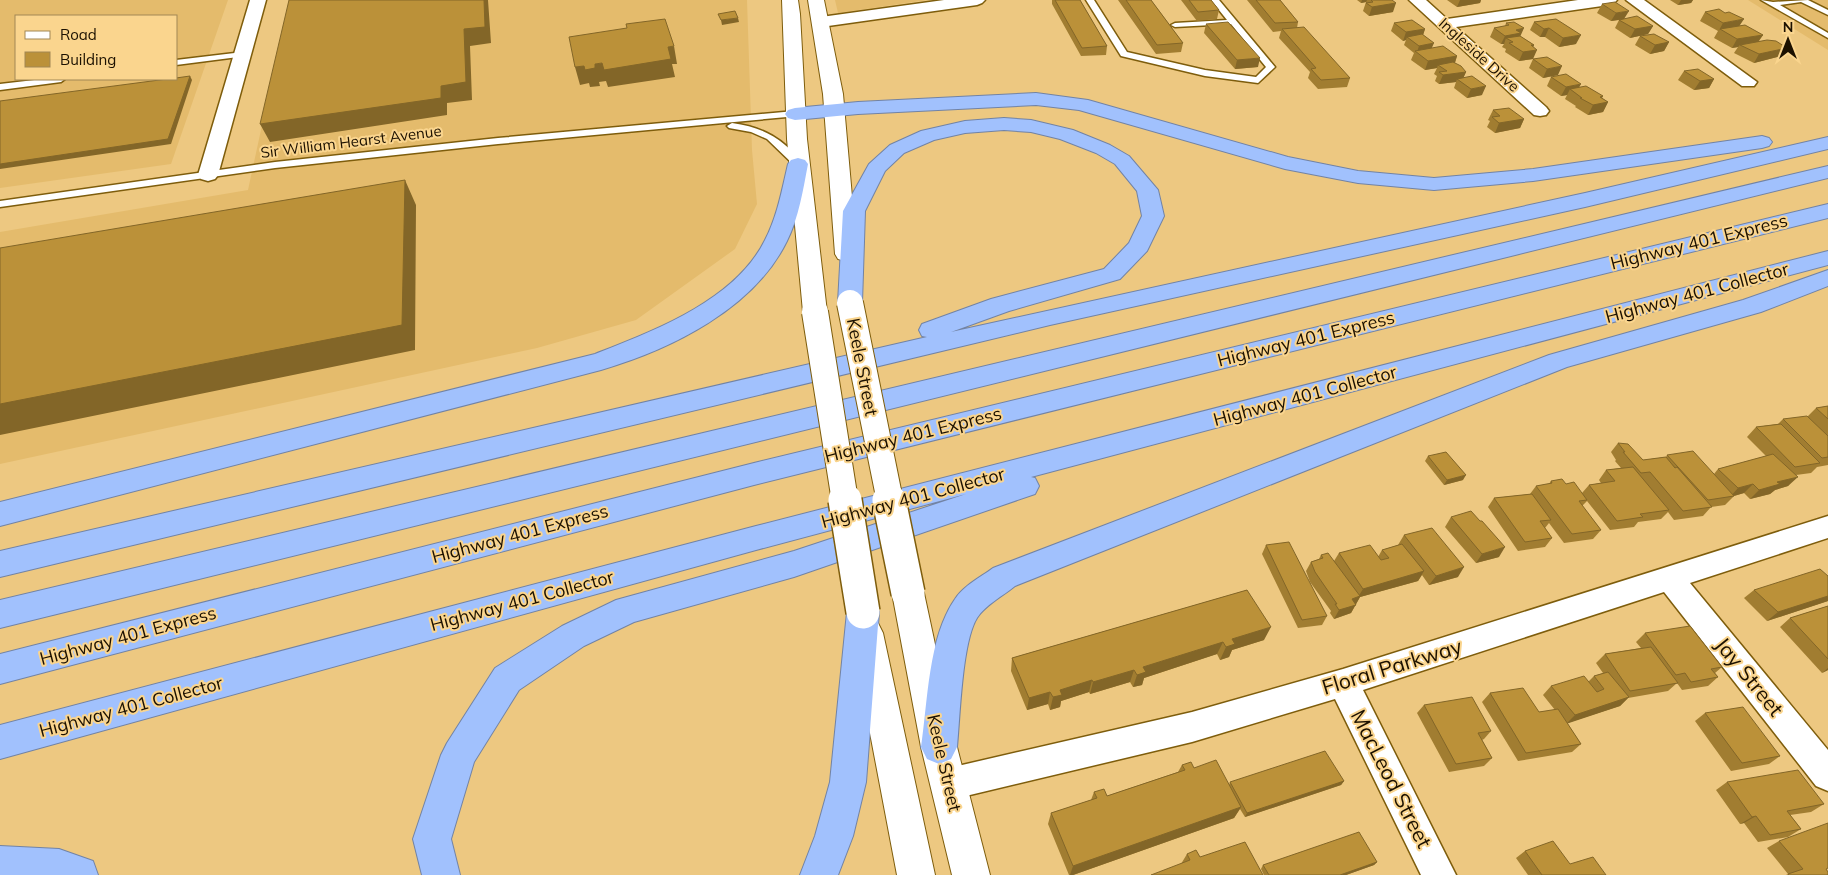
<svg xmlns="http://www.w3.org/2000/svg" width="1828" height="875" viewBox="0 0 1828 875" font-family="Mulish,sans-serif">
<rect width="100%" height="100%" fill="#edc881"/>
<path fill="#e4bb6c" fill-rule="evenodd" d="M0,0h228l-57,164 -171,24zM16,16h160v63h-160z
M289,0h458l5,150 5,54 -22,45 -99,71 -99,28 -537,116v-232l248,-42z
M835,0h92l-89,13z
M1748,0h80v50z"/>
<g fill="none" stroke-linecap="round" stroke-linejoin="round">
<defs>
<path id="lane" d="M1086,0h8l33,52 78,18 51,7 10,-10 -35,-43 -56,3 -4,-2 4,-2 52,-3 -16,-20h8l56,67 -17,16 -53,-7 -84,-20z
M1761,0l12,2 35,-2 20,10v5l-27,-13 -21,3 48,28v5z
M243,52l4,2 -1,2 -70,9v-5z
M43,79h22l-4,3 -61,8v-6z
M795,111l4,3 -1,2 -300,28 -223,24 -275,39v-6l275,-39 223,-24z
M732,123c31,4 52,16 71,41l-2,2h-6l-28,-27 -16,-7 -22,-4 -2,-2z"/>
<path id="street" d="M250,0h16l-48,175 -3,4 -7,2 -7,-2 -3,-4z
M944,0h41l-3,3 -5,2 -156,22 -6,-2 -2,-3 2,-3 6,-2z
M1409,0h17l21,19 131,-19h39l-3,3 -5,2 -153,22 90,80 3,4 -3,4 -6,1 -6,-1z
M1626,0h18l113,82 -3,4h-12z
M1828,516v22l-138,45 138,167v41l-12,-5 -152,-194 -301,98 93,185h-35l-86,-176 -143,43 -243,58 -12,-5 -4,-11 4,-11 12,-5 243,-56 151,-43z"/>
<path id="secondary" d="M782,0h16l2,14 7,125 20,173 -3,6 -9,2 -9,-2 -3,-6 -16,-173z
M808,0h16l19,94 14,160 -3,5 -8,2 -8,-2 -3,-5 -12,-160z
M908,580l11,4 5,9 33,154 33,128h-38l-31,-128 -29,-154 5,-9z
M867,619l11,4 5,10 52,242h-38l-46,-242 5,-10z"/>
<path id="highway" d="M1036,93l52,7 200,57 70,14 76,7 99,-9 229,-33 7,2 3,4 -3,4 -7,2 -229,33 -99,9 -76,-7 -73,-14 -206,-59 -43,-5 -178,9 -63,6 -7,-2 -3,-4 3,-4 7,-2 63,-6z
M1004,118l27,2 42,10 37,15 19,11 29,34 6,26 -17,35 -27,28 -111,32 -58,21 634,-139 243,-56v12l-243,58 -535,118 -1050,252v-26l927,-214 -5,-1 -3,-6 3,-6 69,-25 113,-30 25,-26 13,-27 -5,-25 -22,-27 -19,-11 -36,-14 -29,-7 -27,-2 -39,3 -31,7 -30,13 -19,18 -20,40 -3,92 -3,6 -9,2 -9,-2 -3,-6 5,-92 26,-47 21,-19 31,-14 44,-10z
M798,158l7,2 3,4c-5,26 -9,53 -21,77 -33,68 -117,109 -186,129l-601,156v-24l595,-148c58,-23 140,-53 170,-114 12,-23 17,-50 23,-76l3,-4z
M1828,166v12l-1828,450v-28z
M1828,204v14l-1074,267 -754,199v-30l754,-191z
M1828,251v14l-797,212 4,1 4,8 -4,8 -241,83 -160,45 -50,24 -65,44 -45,72 -23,77 9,36h-38l-9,-36 28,-84 6,-12 48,-75 67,-42 54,-26 178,-49 172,-57 -210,56 -756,209v-34l756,-199z
M1828,270v16l-67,26 -194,55 -552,219c-12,10 -30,19 -38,32 -15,24 -17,99 -20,129l-6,12 -12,5 -12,-5 -6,-12c7,-46 7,-109 34,-148 8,-13 26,-22 38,-31l556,-213 194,-55z
M863,598l11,4 5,10 -13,170 -13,54 -15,39h-38l15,-39 15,-54 17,-170 5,-10z
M0,846l59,3 34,12 5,14h-98z"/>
</defs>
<use href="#lane" stroke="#7e5d0c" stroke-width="3"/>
<use href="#street" stroke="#7e5d0c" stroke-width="3"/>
<use href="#secondary" stroke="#7e5d0c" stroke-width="2"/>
<use href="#highway" stroke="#7283a4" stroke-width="2"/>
<use href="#lane" fill="#fff" fill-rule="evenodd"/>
<use href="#street" fill="#fff" fill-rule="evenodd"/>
<use href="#secondary" fill="#fff" fill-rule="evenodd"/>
<use href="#highway" fill="#a1c1fd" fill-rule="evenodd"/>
<defs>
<path id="secondary-bridge-far1" d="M850,303l40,198
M815,312l30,189"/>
<path id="secondary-bridge" d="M845,500l18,112
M889,500l19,93"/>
</defs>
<use href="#secondary-bridge-far1" stroke="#7e5d0c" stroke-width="28" stroke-linecap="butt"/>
<use href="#secondary-bridge" stroke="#7e5d0c" stroke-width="36" stroke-linecap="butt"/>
<use href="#secondary-bridge-far1" stroke="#fff" stroke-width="26"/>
<use href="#secondary-bridge" stroke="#fff" stroke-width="33"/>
</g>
<path fill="#a17d31" d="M1052,0h28l27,46 -1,9 -25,1 -29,-52z
M1118,0h33l32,43 -2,9 -25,2z
M1181,0h30l8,10 -2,9 -20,2z
M1247,0h33l18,22 -1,6 53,50 -3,9 -29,2 -10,-11 2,-6 -31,-34 2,-7 -8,1z
M1357,0h35l1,12 -24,4 -6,-5 3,-9 -5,1z
M1447,0h34l-1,3 -23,4z
M1670,0h23l-2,3 -13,2z
M1602,4l23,15 28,7 -5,8 -18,4 -15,-10 4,-8 -8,1 -14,-8z
M1705,12l58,23 -4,6 28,7 -6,8 -27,7 -20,-10 4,-6 -6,1 -18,-10 4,-7 -18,-10z
M1556,19l20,25 -17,3 -14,-10h-5l-10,-7 4,-8z
M1394,23l31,6 -2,6 9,13 25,8 -2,7 11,9 -3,6 19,17 -15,3 -13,-10 2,-6 -17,2 -4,-3 2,-5 -3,-2 3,-6 -12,2 -14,-10 3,-7 -10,-8 2,-5 -3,1 -12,-10z
M1506,23l14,13 14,9 -1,2v12l-14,2 -14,-9 1,-3 -4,-2 2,-3h-3l-11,-7 4,-9 11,-2z
M1206,24l52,43 -23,2 -31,-36z
M1640,36l29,6 -5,9 -14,3 -15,-9z
M1533,59l25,16 -15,3 -14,-10z
M1684,71l30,8 -5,9 -15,2 -16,-10z
M1551,77l52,19 -1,2 6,4 -5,10 -15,3 -13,-8 1,-1 -11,-7 2,-4 -6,1 -14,-10z
M1493,110l31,9 -4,9 -25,5 -8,-6 3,-6 -2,-1z
M1828,406v59l-11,2 -6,6 -15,2 -8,11 -13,4 -5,4 -20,5 -6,-6 -10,3 -9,9 -14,2 -8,9 -29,4 -6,-8 -7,7 -23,3 -4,5 -24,3 -23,-29 -5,5 19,24 -8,9 -29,4 -15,-20 -4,5 7,10 -7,9 -27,4 -30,-44 6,-9 36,-4 6,-8 13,-2 2,-3 15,3 16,9 7,-8 12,-2 -2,-3 7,-10 15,-2 -6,-7 1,-1 -5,-8 7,-9 25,17 23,-3 1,-2 47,19 4,-5 48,-13 -19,-19 9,-10 22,-3 5,-5 24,-2 9,-9z
M1428,456l35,24 -19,5 -19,-24z
M1451,517l48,40 -23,6 -31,-36z
M1404,535l54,42 -29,8 -7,-10 -4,6 -58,16 -9,16 -17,6 -4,-6 1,-2 -21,-29 -4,-11 5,-9 8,-3 2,-4 13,6 5,-8 39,4 4,-7 16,-5z
M1266,545l61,71 -5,9 -24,3 -36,-74z
M1828,576v25l-61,20 -23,-23 10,-8z
M1247,590l17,50 -32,10 -3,7 -9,3 -3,-6 -73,24 -2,7 -9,2 -3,-5 -40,12 -1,-2 -28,9 -1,6 -10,3 -2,-6 -21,6 -16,-39 1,-13z
M1828,606v64l-6,3 -42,-46 10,-9z
M1645,633l77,34 -7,6 3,4 -10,9 -26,4 -5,-7 -9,8 -40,7 -8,8 -53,17 14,21 -9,8 -54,9 -36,-59 8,-9 49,19 16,-2 -12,-15 8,-9 37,-4 6,-6 9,-3 -7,-10 9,-9 36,-6 -5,-6z
M1424,705l67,26 -7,8 -2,1 10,18 -8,8 -35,6 -32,-59z
M1705,713l75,43 -11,8 -38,7 -36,-50z
M1182,765l12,3 35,17 1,-3 114,-1 -3,4 -96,32 -5,-8 -6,9 -161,57h-4l-21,-51 3,-11 40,-13 3,-8 13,4 71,-24z
M1727,782l97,22 -13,8 -21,3 11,14 -13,8 -30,5 -14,-19 -4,1 -24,-34z
M1779,841l48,29 1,5h-42l2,-1 -21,-26z
M1525,851l45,13 36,11h-78l-12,-17z
M1187,854l13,3 -19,7z
M1377,862l-3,3 -28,10h-82l-3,-6 2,-4z"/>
<path fill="#836628" d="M484,0h4l3,43 -21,3 2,54 -25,3v12l-177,27 -10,-18 181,-38 23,-57z
M1362,0h5l-1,2 -5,1z
M1460,0h21l-1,3 -23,4z
M1681,0h12l-2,3 -13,2z
M1396,3l-3,9 -24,4 3,-9z
M1629,11l-5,8 -13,2 5,-8z
M738,18l1,4 -17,3 -1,-5z
M1744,19l-6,9 -18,1 -2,3 5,-9z
M1653,26l-5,8 -18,4 5,-9z
M1524,28l-4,9 -14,1 -2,6h-3l4,-8 11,-6z
M1549,28l-4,9h-5l4,-8z
M1425,29l-3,9 -15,-1 -1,3 -3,1 3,-9z
M1581,35l-5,9 -17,3 4,-9z
M1763,35l-6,8 -17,2 -2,2 -6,1 5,-9z
M1669,42l-5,9 -14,3 5,-9z
M1434,43l-4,9h-13l2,-6z
M1531,45h3l-3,6 6,-1 -4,9 -14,2 4,-9z
M674,46l3,18h-5l3,13 -67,10 -2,-6 -7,1 1,4 -10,1 -1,-4 -9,2 -5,-18 27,-4 66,-16z
M1787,48l-6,8 -27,7 5,-9z
M1457,56l-3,9h-16l-1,3 -12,2 3,-9z
M1260,58l-2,9 -23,2 2,-9z
M1562,66l-4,9 -15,3 4,-9z
M1466,72l-4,9 -5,-2 -1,3 -17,2 4,-9z
M190,76l2,4 -21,64 -171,25v-5z
M1714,79l-5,9 -15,2 6,-9z
M1581,84l-5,9 -6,-4 -3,6 -6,1 5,-9z
M1486,86l-4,9 -15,3 4,-9z
M1603,96l-5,8 10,-2 -5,10 -15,3 5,-10 7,-8z
M1524,119l-4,9 -25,5 4,-10z
M405,180l11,25 -1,145 -415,85v-31z
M1466,475l-3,5 -19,5 3,-5z
M1798,477l-10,9 -13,4 -5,4 -20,5 9,-9 18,-8z
M1753,484l-9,9 -14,4 8,-9z
M1505,547l-6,10 -23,6 6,-9z
M1464,567l-6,10 -29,8 7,-9z
M1424,571l-6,10 -58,16 -9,16 -17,6 5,-9 13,-11 6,-2 5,-8z
M1828,596v5l-61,20 11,-9z
M1271,627l-7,13 -32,10 -3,7 -9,3 6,-13 6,-8z
M1223,642l-6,12 -73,24 -2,7 -9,2 4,-12 6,-8z
M1828,668v2l-6,3z
M1134,670l-4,12 -40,12 3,-12z
M1092,680l-3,12 -28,9 -1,6 -10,3 3,-13 7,-7z
M1050,692l-2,12 -21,6 2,-12z
M1629,697l-9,9 -54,18 9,-9z
M1344,781l-3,4 -96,32 2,-4z
M1241,807l-7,11 -161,57h-3l3,-9z
M1756,816l-12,7 -4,1 12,-7z
M1377,862l-3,3 -28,10h-6z"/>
<path fill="#bb9139" stroke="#836628" d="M289,0h195l1,27 -21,2 2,53 -25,4v12l-181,26z
M1055,0h25l27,46 -25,2z
M1126,0h25l32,43 -26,2z
M1189,0h22l8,10 -21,2z
M1256,0h24l18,22 -23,1z
M1371,0h21l4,3 -24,4 -6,-4 7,-1z
M1615,2l14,9 -13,2 -14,-9z
M1719,9l6,4 4,-1 15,7 -21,4 -18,-11z
M735,11l3,7 -17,2 -3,-6z
M1637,16l16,10 -18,3 -16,-9z
M665,19l9,27 -6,1 3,12 -67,11 -2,-7 -7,1v4l-10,2 -1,-4 -9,1 -6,-30 58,-9 -1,-4z
M1556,19l25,16 -18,3 -14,-10 -5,1 -10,-7z
M1412,20l13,9 -19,3 -12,-9z
M1228,22l32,36 -23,2 -31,-36z
M1514,22l10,6 -8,2 5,3 -16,3 -11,-8 15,-3 -3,-2z
M1745,25l18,10 -26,4 -17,-10z
M1304,27l46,51 -29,2 -10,-11 5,-1 -34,-39z
M1422,34l12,9 -15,3 -12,-9z
M1654,34l15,8 -14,3 -15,-9z
M1520,36l14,9h-3l6,5 -14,2 -14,-9 4,-1 -7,-4z
M1767,40l9,1 11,7 -28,6 -19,-9z
M1443,46l14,10 -29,5 -13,-10z
M1547,57l15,9 -15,3 -14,-10z
M1453,62l8,4 5,6 -23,3 -4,-3 8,-1 -9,-6z
M1698,69l16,10 -14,2 -16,-10z
M1566,74l15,10 -15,3 -15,-10z
M190,76l-22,63 -168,25v-63l167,-22h9v-1z
M1472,76l14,10 -15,3 -14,-10z
M1586,86l17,10 -3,1 8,5 -15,3 -13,-7h2l-12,-9z
M1509,108l15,11 -25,4 -7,-6 8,-1 -7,-6z
M405,180l-3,145 -402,79v-156z
M1828,406v13l-12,-11z
M1807,416l21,20v21l-6,1 -39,-39z
M1781,424l39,39 -25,4 -39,-40z
M1618,443l10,1 15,16 23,-3 9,11 2,-1 35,40 -29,4 -33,-39 -9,1 -18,-21h2z
M1693,451l41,45 -26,4 -41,-45z
M1446,452l20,23 -19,5 -19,-24z
M1773,454l25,23 -21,5 3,2 -21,6 -6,-6 -15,4 -20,-19z
M1633,467l36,43 -29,4 3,3 -26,4 -28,-36 26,-4 -9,-11z
M1562,479l4,5 8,-2 13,18 -8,1 22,29 -29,4 -36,-48 16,-3 -1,-2z
M1532,494l19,26 -11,1 12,17 -27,4 -31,-44z
M1471,511l9,10h2l23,26 -23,7 -31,-37z
M1432,528l32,39 -28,9 -32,-41z
M1289,542l38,74 -25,4 -36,-75z
M1402,544l22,27 -61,18 -24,-36 31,-8 11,15 8,-2 -7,-8z
M1328,553l32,43 -8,3 4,6 -17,5 -4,-6h2l-22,-32 -4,-10 12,-4 -2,-3z
M1820,569l8,7v20l-50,16 -24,-22z
M1247,590l24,37 -39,12 3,5 -9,3 -3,-5 -80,25 3,5 -9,3 -3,-5 -41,12 -1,-2 -32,10 2,5 -9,2 -3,-5 -21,6 -17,-40z
M1828,606v53l-38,-41z
M1690,626l32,41 -11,2 7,8 -27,5 -6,-9 -9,2 -31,-42z
M1651,647l27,36 -48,8 -25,-37z
M1608,672l21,25 -54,18 -24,-29 33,-10 13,16 7,-3 -10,-13z
M1523,688l16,24 19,-3 23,35 -55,9 -36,-60z
M1472,697l19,34 -13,2 14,25 -36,6 -32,-59z
M1743,707l37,49 -38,7 -37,-50z
M1325,751l19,30 -97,32 -17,-31z
M1216,760l25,47 -168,59 -22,-53 46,-15 -3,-6 10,-3 3,7 78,-26 -3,-5 9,-3 3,6z
M1798,770l26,34 -37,7 14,18 -31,6 -14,-19 -4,1 -25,-35z
M1828,823v45l-2,1 2,3v3h-39l-1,-1 15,-5 -24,-28z
M1359,832l18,30 -37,13h-71l-6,-10z
M1553,841l17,23 23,-7 13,18h-64l-17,-24z
M1245,842l18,33h-112l39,-15 -3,-6 9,-4 4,7z"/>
<g text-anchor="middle" stroke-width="4" stroke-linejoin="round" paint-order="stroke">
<g font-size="15" fill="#1c1100" stroke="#fad58e">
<text transform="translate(1479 55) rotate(42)" y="5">Ingleside Drive</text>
<text transform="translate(351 142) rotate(-7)" y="5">Sir William Hearst Avenue</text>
</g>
<g font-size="18" fill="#1c1100" stroke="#fad58e">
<text transform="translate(1699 242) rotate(-14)" y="6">Highway 401 Express</text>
<text transform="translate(1697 293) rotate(-15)" y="6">Highway 401 Collector</text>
<text transform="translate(1306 339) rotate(-14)" y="6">Highway 401 Express</text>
<text transform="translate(862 367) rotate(79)" y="6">Keele Street</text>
<text transform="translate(1305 396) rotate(-15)" y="6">Highway 401 Collector</text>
<text transform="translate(913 435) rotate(-14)" y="6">Highway 401 Express</text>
<text transform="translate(913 498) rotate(-15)" y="6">Highway 401 Collector</text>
<text transform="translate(520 534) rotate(-15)" y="6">Highway 401 Express</text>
<text transform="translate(522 601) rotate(-15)" y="6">Highway 401 Collector</text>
<text transform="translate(128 636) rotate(-15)" y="6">Highway 401 Express</text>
<text transform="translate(131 707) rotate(-15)" y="6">Highway 401 Collector</text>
<text transform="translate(944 763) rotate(77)" y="6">Keele Street</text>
</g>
<g font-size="21" fill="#1c1100" stroke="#fad58e">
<text transform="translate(1392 667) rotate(-17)" y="7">Floral Parkway</text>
<text transform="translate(1749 677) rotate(51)" y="7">Jay Street</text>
<text transform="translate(1391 779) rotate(63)" y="7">MacLeod Street</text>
</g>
</g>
<rect x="15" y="15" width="162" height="65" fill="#fad58e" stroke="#a18755"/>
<rect x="25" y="31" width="25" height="8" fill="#ffffff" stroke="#a18755"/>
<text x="60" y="40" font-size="15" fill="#1c1100">Road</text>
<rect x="25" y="52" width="25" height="15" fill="#bb9139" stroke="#a18755"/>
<text x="60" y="65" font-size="15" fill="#1c1100">Building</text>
<g transform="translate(1788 40)" stroke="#fad58e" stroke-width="4" paint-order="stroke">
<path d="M0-4L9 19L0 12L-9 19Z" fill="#1c1100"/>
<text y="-8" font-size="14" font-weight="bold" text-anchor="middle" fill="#1c1100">N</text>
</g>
</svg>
